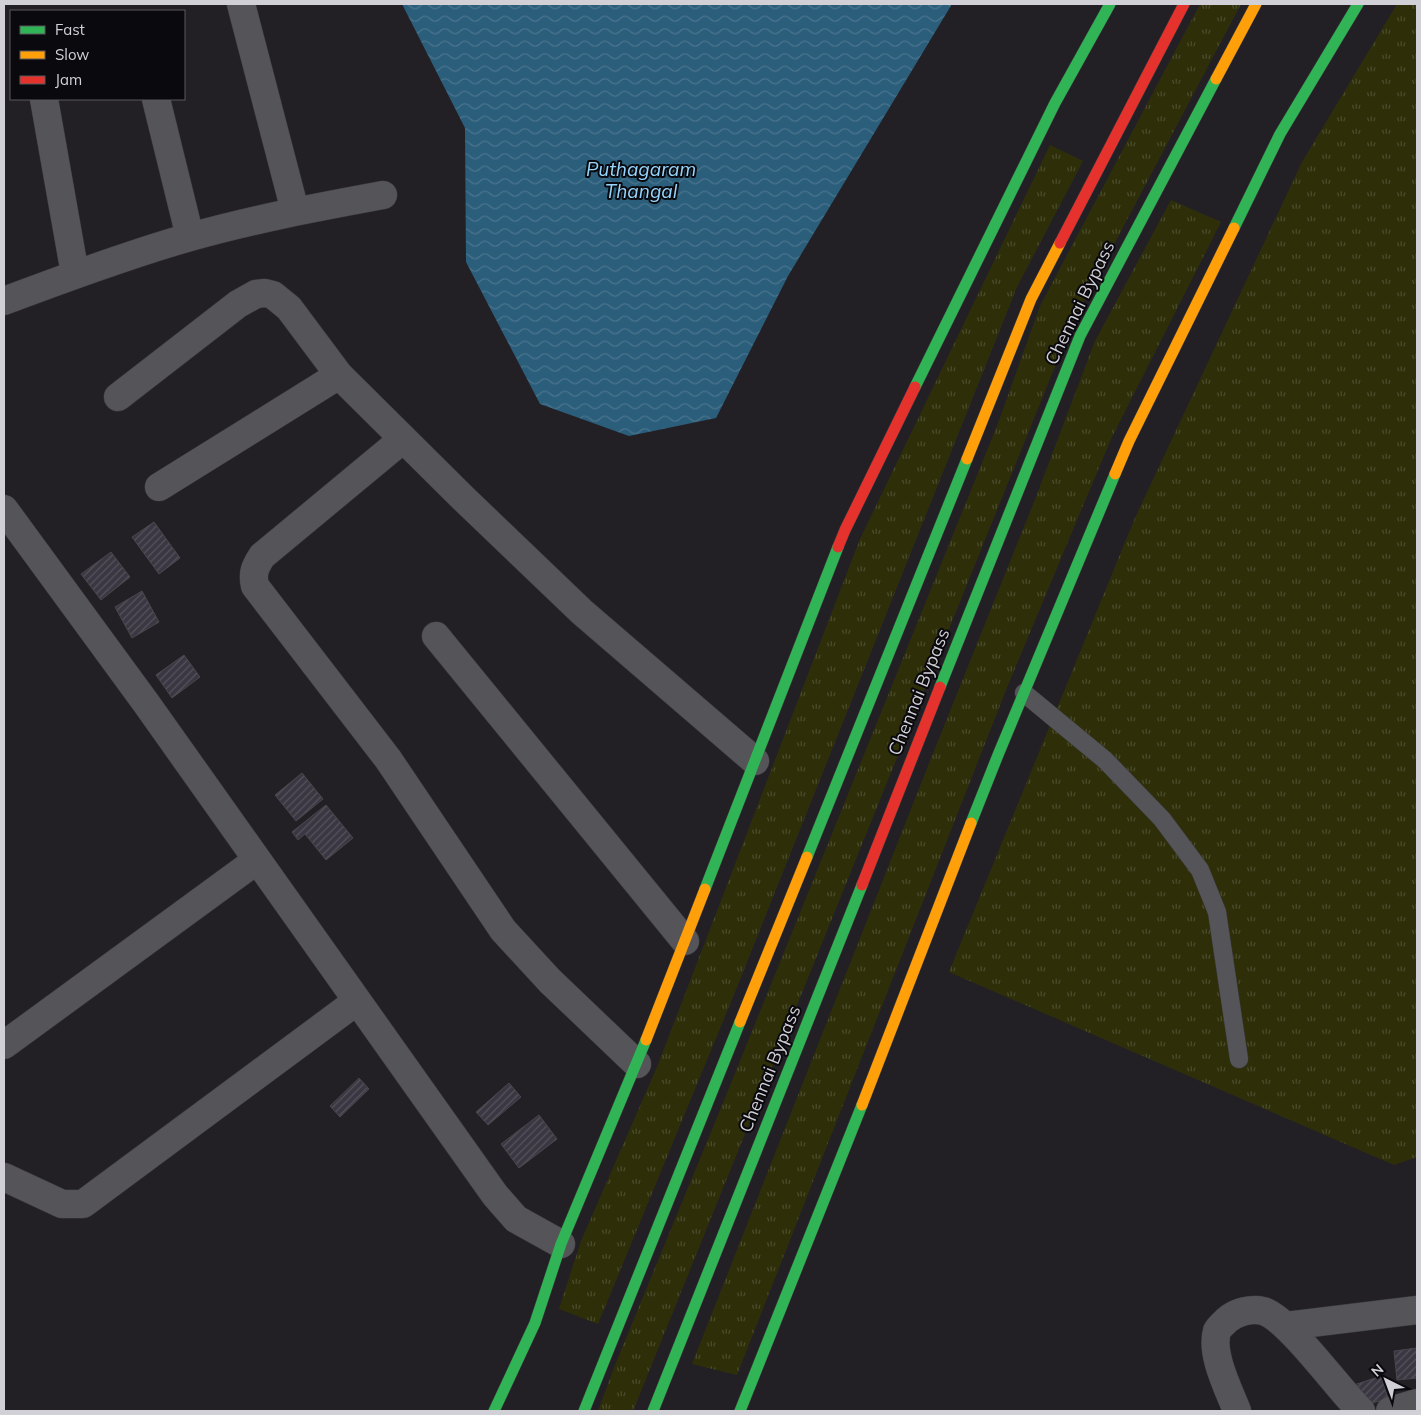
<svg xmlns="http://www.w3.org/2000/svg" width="1421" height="1415" viewBox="0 0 1421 1415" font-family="Mulish,sans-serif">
<defs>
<pattern id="grass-tufts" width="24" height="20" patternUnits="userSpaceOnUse" patternTransform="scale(1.25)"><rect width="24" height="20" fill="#2e2f09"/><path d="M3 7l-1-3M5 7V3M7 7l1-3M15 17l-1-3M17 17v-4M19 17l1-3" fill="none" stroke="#4b4c2c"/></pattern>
<pattern id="water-waves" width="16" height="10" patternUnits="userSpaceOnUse" patternTransform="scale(1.25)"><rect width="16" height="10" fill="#2b5e7b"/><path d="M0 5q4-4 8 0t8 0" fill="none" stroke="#49748d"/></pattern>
<pattern id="building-hatch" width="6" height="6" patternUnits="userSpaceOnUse" patternTransform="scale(1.25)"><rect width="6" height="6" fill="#3b3742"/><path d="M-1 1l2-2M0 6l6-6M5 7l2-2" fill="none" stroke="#56535d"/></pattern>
</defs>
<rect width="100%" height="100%" fill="#222025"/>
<path fill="url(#grass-tufts)" d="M1200,4h41l-168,318 -440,1089h-35l17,-46 108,-262 274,-677 43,-120z
M1397,4h20v1153l-23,8 -445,-193 186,-454 167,-356z
M1050,145l33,16 -66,126 -284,710 -135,327 -39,-15 22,-68 76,-174 203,-528z
M1171,200l50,22 -110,217 -103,246 -271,690 -45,-11 234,-593 108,-269 61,-161z"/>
<path fill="url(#water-waves)" d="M402,4h550l-164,272 -72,142 -87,18 -89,-32 -74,-142 -1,-134z"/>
<path fill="url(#building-hatch)" stroke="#49474c" d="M154,522l26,36 -21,16 -27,-37z
M111,552l19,25 -29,23 -20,-26z
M142,591l17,31 -27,16 -17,-31z
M184,655l16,22 -28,21 -16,-23z
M302,773l21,26 -27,22 -21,-26z
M326,805l27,33 -27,22 -21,-26 -7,6 -6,-8z
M359,1078l10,11 -29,28 -10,-11z
M509,1083l12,14 -33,28 -12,-13z
M539,1115l18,24 -38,29 -18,-24z
M1417,1348v30l-20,2 -3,-29z
M1381,1376l7,22 -27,9 -7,-22z"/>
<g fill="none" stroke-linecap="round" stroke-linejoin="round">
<defs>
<path id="lane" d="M1024,693l81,67 57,59 38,51 17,42 22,147"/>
<path id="street" d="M241,4l54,207
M44,99l31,175
M156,99l34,138
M4,301c61,-23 123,-46 186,-64 64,-18 128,-30 193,-42
M118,397l120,-93 18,-10 9,-1 8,2 16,13 50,67 124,123 119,114 173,149
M403,439l-141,117c-7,11 -10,17 -7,30l133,173 115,171 47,51 87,83
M159,487l180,-112
M4,509l142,194 349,492 21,24 45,25
M436,636l249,305
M4,1045l253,-185
M4,1177l58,27h21l274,-203
M1286,1326l131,-16
M1237,1411c-8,-21 -27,-57 -20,-80 2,-4 7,-8 10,-11 9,-8 24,-12 36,-9 25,7 76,79 98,100
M1390,1411l27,-8"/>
<path id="fast" d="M1234,228l46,-94 78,-130
M915,387l140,-284 55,-99
M940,687l140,-351 136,-257
M971,823l27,-68 117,-281
M807,857l160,-398
M705,889l133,-342
M494,1411l41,-88 26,-79 85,-204
M584,1411l156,-389
M653,1411l209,-526
M740,1411l122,-306"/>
<path id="slow" d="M1216,79l40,-75
M967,459l64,-160 29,-56
M1115,474l14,-33 105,-213
M740,1022l67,-165
M646,1040l59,-151
M862,1105l109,-282"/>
<path id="jam" d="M1060,243l124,-239
M838,547l7,-17 70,-143
M862,885l78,-198"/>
</defs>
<use href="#lane" stroke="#3c3a3e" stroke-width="19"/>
<use href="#street" stroke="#3c3a3e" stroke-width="29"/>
<use href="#fast" stroke="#3c3a3e" stroke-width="12"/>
<use href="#slow" stroke="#3c3a3e" stroke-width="12"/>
<use href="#jam" stroke="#3c3a3e" stroke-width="12"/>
<use href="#lane" stroke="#555458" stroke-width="18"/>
<use href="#street" stroke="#555458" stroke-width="28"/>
<use href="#fast" stroke="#30b455" stroke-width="11"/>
<use href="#slow" stroke="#ff9f0a" stroke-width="11"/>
<use href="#jam" stroke="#e5322d" stroke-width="11"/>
</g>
<g text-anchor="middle" stroke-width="4" stroke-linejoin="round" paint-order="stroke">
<g font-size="18" fill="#d2d0d7" stroke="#0a090d">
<text transform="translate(1080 303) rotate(-64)" y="6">Chennai Bypass</text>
<text transform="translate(919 692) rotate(-68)" y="6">Chennai Bypass</text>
<text transform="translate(770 1069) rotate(-68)" y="6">Chennai Bypass</text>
</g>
<g font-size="19" font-style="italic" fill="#96d6fe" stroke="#0a090d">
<text x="641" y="176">Puthagaram<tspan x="641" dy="22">Thangal</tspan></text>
</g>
</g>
<rect width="1421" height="1415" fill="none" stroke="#d2d0d7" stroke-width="10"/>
<rect x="10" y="10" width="175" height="90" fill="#0a090d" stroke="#5a595e"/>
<rect x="20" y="26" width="25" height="8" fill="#30b455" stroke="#5a595e"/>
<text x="55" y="35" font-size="15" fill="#d2d0d7">Fast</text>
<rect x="20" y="51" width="25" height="8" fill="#ff9f0a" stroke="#5a595e"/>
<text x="55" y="60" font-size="15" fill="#d2d0d7">Slow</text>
<rect x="20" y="76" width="25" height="8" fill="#e5322d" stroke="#5a595e"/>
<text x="55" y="85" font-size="15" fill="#d2d0d7">Jam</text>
<g transform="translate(1386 1380) rotate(318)" stroke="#0a090d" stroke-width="4" paint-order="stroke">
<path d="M0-4L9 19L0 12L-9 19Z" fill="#d2d0d7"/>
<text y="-8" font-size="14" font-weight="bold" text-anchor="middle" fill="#d2d0d7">N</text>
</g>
</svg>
